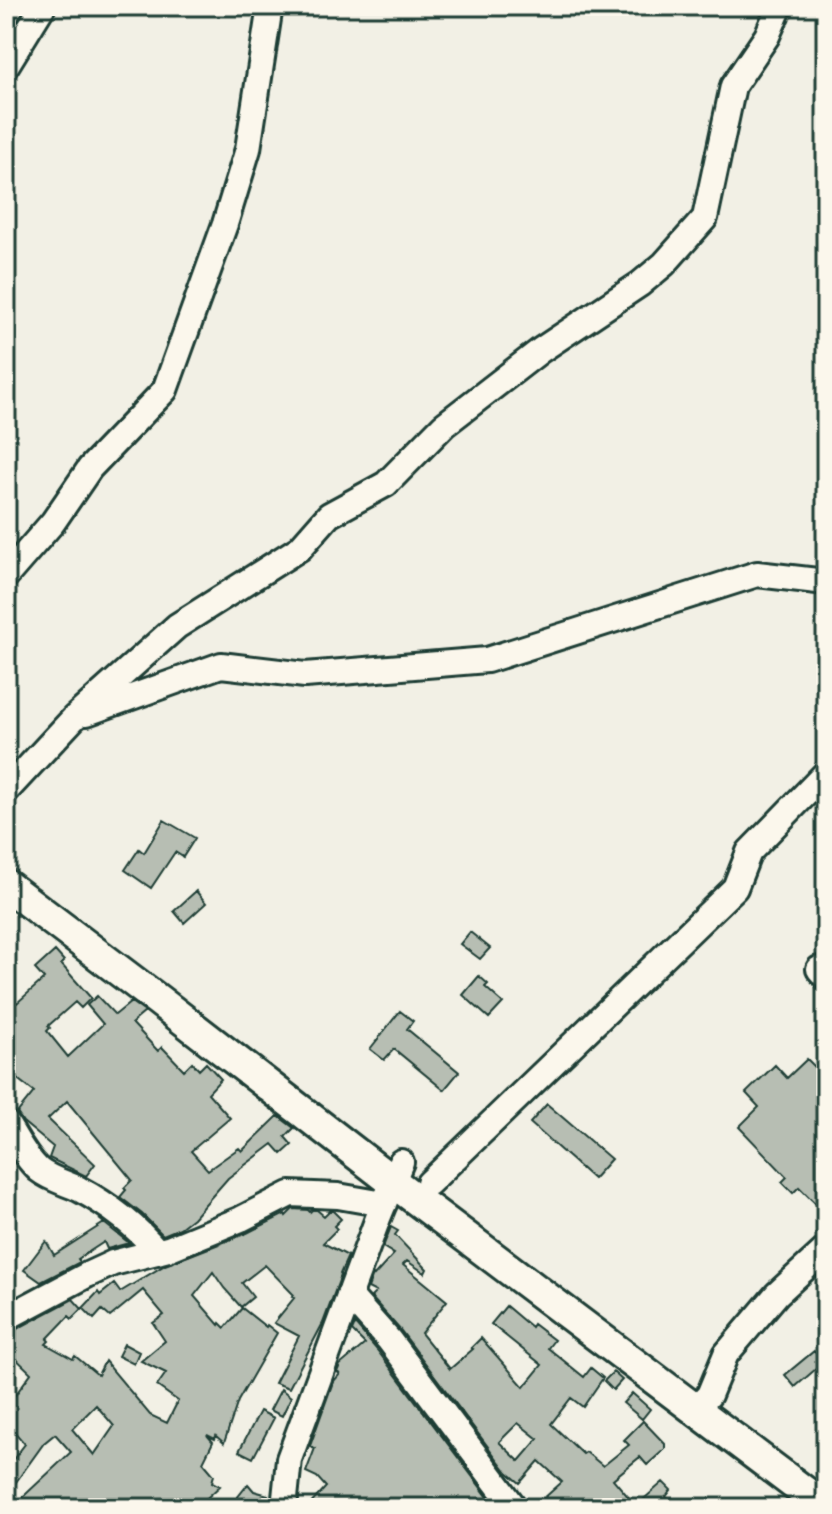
<svg xmlns="http://www.w3.org/2000/svg" width="832" height="1514" viewBox="0 0 832 1514" font-family="'Patrick Hand',sans-serif">
<rect width="100%" height="100%" fill="#f2f0e5"/>
<filter id="ink" filterUnits="userSpaceOnUse"><feTurbulence type="fractalNoise" baseFrequency=".0125" numOctaves="2"/><feDisplacementMap in="SourceGraphic" scale="16" xChannelSelector="R" yChannelSelector="G"/><feConvolveMatrix kernelMatrix="1 2 1 2 8 2 1 2 1" color-interpolation-filters="sRGB"/></filter>
<g filter="url(#ink)">
<path fill="#b7beb3" stroke="#1f3d34" stroke-width="2" fill-rule="evenodd" d="M164,820l31,18 -12,19 -8,-5 -24,36 -26,-18 14,-21 5,4z
M196,891l10,12 -22,20 -10,-12z
M470,932l20,16 -10,11 -20,-15z
M55,951l9,10 -3,3 30,34 -10,10 -6,-6 -27,24 2,2 -3,3 21,26 35,-33 -16,-19 10,-9 18,19 16,-13 14,10 -13,11 26,28 4,-4 22,23 8,-8 7,8 7,-7 15,16 -13,14 22,25 -39,33 17,19 31,-22 3,3 36,-35 16,12 -9,9 7,8 -10,9 -9,-10 -45,34 -35,40 -13,10 -17,7 -21,-21 -22,-17 6,-7 -2,-2 8,-8 -65,-79 -19,18 47,45 -9,12 -37,-18 4,-11 -30,-25 -6,-9 17,-21 -28,-22v-78l11,11 27,-24 -9,-10z
M479,976l9,8 -3,3 18,16 -14,15 -26,-23z
M400,1011l13,10 -6,8 52,43 -15,18 -50,-41 -10,11 -14,-11z
M807,1059l19,19v136l-27,-27 -6,6 -11,-11 5,-5 -48,-50 20,-20 -13,-14 29,-28 12,13z
M547,1104l64,55 -18,20 -63,-56z
M293,1209l15,1 2,2 2,-2h5l7,6 5,-5h4l8,8 -7,7 3,3 -14,14 25,13 -8,18 1,1 -18,48 -34,65 -14,-5 24,-47 -25,-13 20,-25 -2,-1 2,-2 -29,-30 -23,18 11,14 -12,10 -17,-19 -11,-16 -19,24 25,29 1,-2 5,5 17,-20 24,19 1,-2 10,8 -39,68 -14,42 -8,-7 -1,3 -8,-4 6,7 -10,20 11,13 -2,7 8,4 -24,22h-185l60,-56 -16,-18 -11,9 -38,53v-39l6,4 13,-17 -19,-22v-19l10,-9 15,-21 -25,-24v-16l7,-2 60,-32 9,10 -10,10 -3,-3 -22,23 2,2 -3,3 27,15 2,-3 23,19 7,-14 45,54 17,8 11,-22 -21,-15 9,-13 -25,-12 24,-20 -12,-18 11,-8 -21,-25 -33,27 -8,-7 -8,9 -11,-11 15,-16 2,3 14,-11 6,8 45,-27 82,-32 38,-19 1,2zM96,1405l18,21 -20,29 -22,-26z
M99,1219l30,24 -22,6 -3,-7 -26,17 2,3 -39,20 -17,-12 22,-29 8,14 50,-32z
M391,1227l7,4 -3,4 32,34 -2,4 -18,-12 -4,4 44,36 -26,32 29,36 23,-20 -2,-1 10,-10 43,49 18,-22 -51,-41 15,-18 25,21 2,-3 21,16 -6,8 36,29 7,-9 12,10 -20,29 -12,-9 -20,26 32,30 3,-2 17,14 26,-21 -5,-5 19,-19 22,23v5l-18,16 -7,-8 -27,22 23,27 27,-24 8,8 -5,7 4,4 -7,7h-130l29,-26 -23,-21 -19,22 -13,-11 -106,-141 -30,-34 5,-5 -8,-4 5,-13 1,1 20,-22 -11,-7zM518,1423l20,16 -19,22 -20,-19z
M355,1324l22,26 119,158h-189l19,-21 -9,-10 -11,-5 9,-24 -5,-2 23,-64 7,-8 -3,-2 3,-7 25,-21 -13,-13z
M124,1344l15,8 -5,12 -16,-8z
M814,1351l10,11 -29,25 -10,-12z
M613,1372l9,8 -9,10 -9,-9z
M281,1389l10,8 -9,19 -12,-6z
M632,1393l18,16 -8,10 -19,-16z
M260,1411l14,7 -21,40 -14,-7z
M248,1484l6,7 14,4 -3,13h-36z"/>
<g fill="none" stroke-linecap="round" stroke-linejoin="round">
<defs>
<path id="minor" d="M6,66l37,-60
M6,576l47,-54 37,-54 75,-78 60,-166 23,-75 22,-143
M87,713l134,-48 84,10 182,-15 270,-86 69,8
M6,791l68,-73 103,-92 123,-78 29,-33 57,-31 58,-59 97,-75 99,-66 24,-20 41,-46 28,-132 34,-50 13,-30
M819,969l7,8
M6,1123c10,15 19,35 33,47 11,9 27,13 40,19 30,16 58,38 79,63
M429,1183l306,-295 14,-36 77,-79
M349,1295l40,45 126,168
M6,1318l81,-43 26,-12 55,-14 73,-30 49,-25 48,2 46,8
M695,1410l14,-15 17,-41 51,-60 49,-45
M284,1508l5,-49 89,-241 23,-56"/>
<path id="major" d="M6,885l152,115 235,182 433,326"/>
</defs>
<use href="#minor" stroke="#1f3d34" stroke-width="30"/>
<use href="#major" stroke="#1f3d34" stroke-width="36"/>
<use href="#minor" stroke="#fbf7ec" stroke-width="24"/>
<use href="#major" stroke="#fbf7ec" stroke-width="30"/>
</g>
</g>
<rect width="832" height="1514" fill="none" stroke="#fbf7ec" stroke-width="32"/>
<rect x="16" y="16" width="800" height="1482" fill="none" stroke="#1f3d34" stroke-width="3" filter="url(#ink)"/>
</svg>
